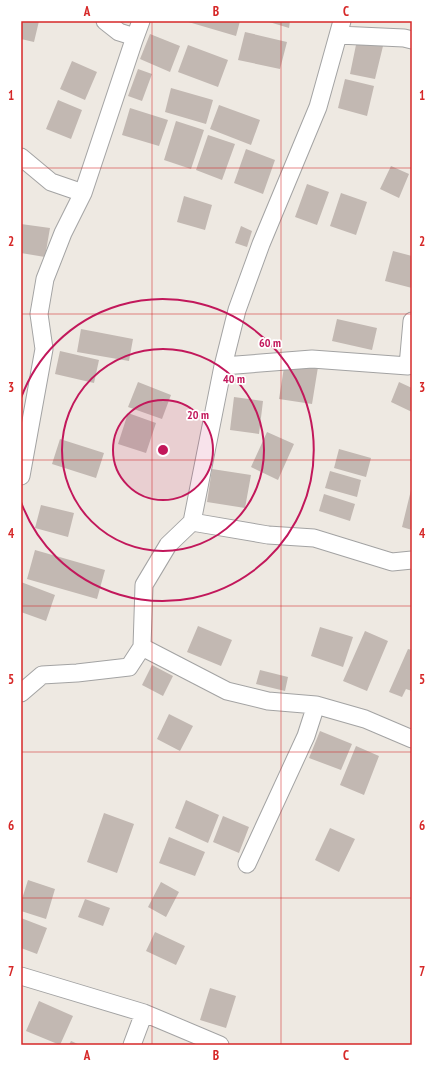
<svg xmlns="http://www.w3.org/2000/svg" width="433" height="1066" viewBox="0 0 433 1066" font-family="'PT Sans Narrow',sans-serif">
<rect width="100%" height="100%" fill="#eee9e2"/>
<path fill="#c2b8b2" d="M21,21h18l-5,21 -13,-3z
M185,21h55l-4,15z
M266,21h24l-1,7z
M245,32l42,10 -7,27 -42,-9z
M150,34l30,12 -10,26 -30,-13z
M357,40l26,6 -8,33 -25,-5z
M188,45l40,15 -10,27 -40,-15z
M72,61l25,11 -12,28 -25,-11z
M138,69l14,5 -10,27 -14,-5z
M345,79l29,7 -7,30 -29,-8z
M171,88l42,12 -7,24 -41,-12z
M58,100l24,10 -11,29 -25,-10z
M219,105l41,15 -9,25 -41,-16z
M130,108l38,12 -9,26 -37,-11z
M176,121l28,9 -13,39 -27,-9z
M208,135l27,9 -13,36 -26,-10z
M246,149l29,11 -12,34 -29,-11z
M391,166l18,8 -10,24 -19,-9z
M307,184l22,8 -12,33 -22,-8z
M341,193l26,9 -11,33 -26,-9z
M184,196l28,9 -7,25 -28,-8z
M21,224l29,4 -5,29 -24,-4z
M241,226l11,5 -5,16 -12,-4z
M393,251l19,5v32l-27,-7z
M337,319l40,9 -5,22 -40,-9z
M81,329l52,10 -4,22 -52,-9z
M60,351l39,9 -5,23 -39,-9z
M285,361l33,6 -6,37 -33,-5z
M138,382l33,13 -9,24 -34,-12z
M399,382l13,6v24l-21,-10z
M234,397l29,4 -4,33 -29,-4z
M128,413l28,10 -10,30 -28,-9z
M267,432l27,12 -16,36 -27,-13z
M60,439l44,14 -8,25 -44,-14z
M339,449l32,9 -5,19 -32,-9z
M212,469l39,6 -6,33 -38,-6z
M330,471l31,9 -4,17 -32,-9z
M411,490h1v40l-10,-3z
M324,494l31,10 -5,17 -31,-10z
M41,505l33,8 -6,24 -33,-9z
M35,550l70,20 -8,29 -70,-20z
M21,582l34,13 -9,26 -25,-9z
M198,626l34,14 -11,26 -34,-14z
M320,627l33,10 -10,30 -32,-11z
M365,631l23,10 -21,50 -24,-10z
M408,649l4,1v41l-6,-2 -4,8 -13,-5z
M152,665l21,11 -10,20 -21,-11z
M260,670l28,7 -3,14 -29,-7z
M169,714l24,12 -13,25 -23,-12z
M320,731l32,13 -11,26 -32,-12z
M356,746l23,10 -15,39 -24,-10z
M186,800l33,15 -11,28 -33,-15z
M104,813l30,11 -17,49 -30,-11z
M223,816l26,11 -10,26 -26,-11z
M330,828l25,11 -16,33 -24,-12z
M169,837l36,15 -10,24 -36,-13z
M28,880l27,9 -9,30 -25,-8v-9z
M161,882l18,10 -13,25 -18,-10z
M85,899l25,9 -7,18 -25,-9z
M21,918l26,10 -10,26 -16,-6z
M155,932l30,14 -9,19 -30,-14z
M210,988l26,8 -10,32 -26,-8z
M39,1001l34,15 -13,29 -34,-14z
M71,1041l9,4h-11z"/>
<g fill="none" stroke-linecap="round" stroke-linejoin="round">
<defs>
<path id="street" d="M105,21l14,11 16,5
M342,21l-24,86 -57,137 -24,66 -14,56 -31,156 76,13 46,3 78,24 20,-2
M338,35l66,3 8,2
M21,157l30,25 32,11
M223,366l89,-7 96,7 4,-45
M21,476l23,-127 -5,-35 6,-35 18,-46 20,-40 51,-153 7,-19
M192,522l-24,23 -24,40 -2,62 85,44 41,10 48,4 49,14 47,20
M21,693l21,-18 35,-2 52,-6 13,-20
M247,864l59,-128 10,-31
M21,976l123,37 76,32
M132,1045l12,-32"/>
</defs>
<use href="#street" stroke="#a3a3a3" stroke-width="19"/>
<use href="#street" stroke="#fff" stroke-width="17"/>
</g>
<path fill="none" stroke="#d62828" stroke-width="1" stroke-opacity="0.55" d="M152,21v1024M281,21v1024M21,168h391M21,314h391M21,460h391M21,606h391M21,752h391M21,898h391"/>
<circle cx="163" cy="450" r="50" fill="#c2185b" fill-opacity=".12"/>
<g fill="none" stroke="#c2185b" stroke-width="2">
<circle cx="163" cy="450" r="50"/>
<circle cx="163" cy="450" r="101"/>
<path d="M21 398A151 151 0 1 1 21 502"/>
</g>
<circle cx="163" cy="450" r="6" fill="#c2185b" stroke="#fff" stroke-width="2"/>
<g font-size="12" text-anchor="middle" font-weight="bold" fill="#c2185b" stroke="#fff" stroke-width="3.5" stroke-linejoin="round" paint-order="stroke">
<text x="270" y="347">60 m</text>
<text x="234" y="383">40 m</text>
<text x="198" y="419">20 m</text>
</g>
<rect width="433" height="1066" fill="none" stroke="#ffffff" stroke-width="44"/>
<rect x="22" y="22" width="389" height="1022" fill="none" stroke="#d62828" stroke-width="1.5"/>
<g font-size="13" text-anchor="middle" font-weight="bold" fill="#d62828">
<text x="87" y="16">A</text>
<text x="216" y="16">B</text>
<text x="346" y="16">C</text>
<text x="11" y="100">1</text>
<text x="422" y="100">1</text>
<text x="11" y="246">2</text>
<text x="422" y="246">2</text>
<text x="11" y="392">3</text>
<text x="422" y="392">3</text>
<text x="11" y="538">4</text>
<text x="422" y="538">4</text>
<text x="11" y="684">5</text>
<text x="422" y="684">5</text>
<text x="11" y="830">6</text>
<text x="422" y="830">6</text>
<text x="11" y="976">7</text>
<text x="422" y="976">7</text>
<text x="87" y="1060">A</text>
<text x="216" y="1060">B</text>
<text x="346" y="1060">C</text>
</g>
</svg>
